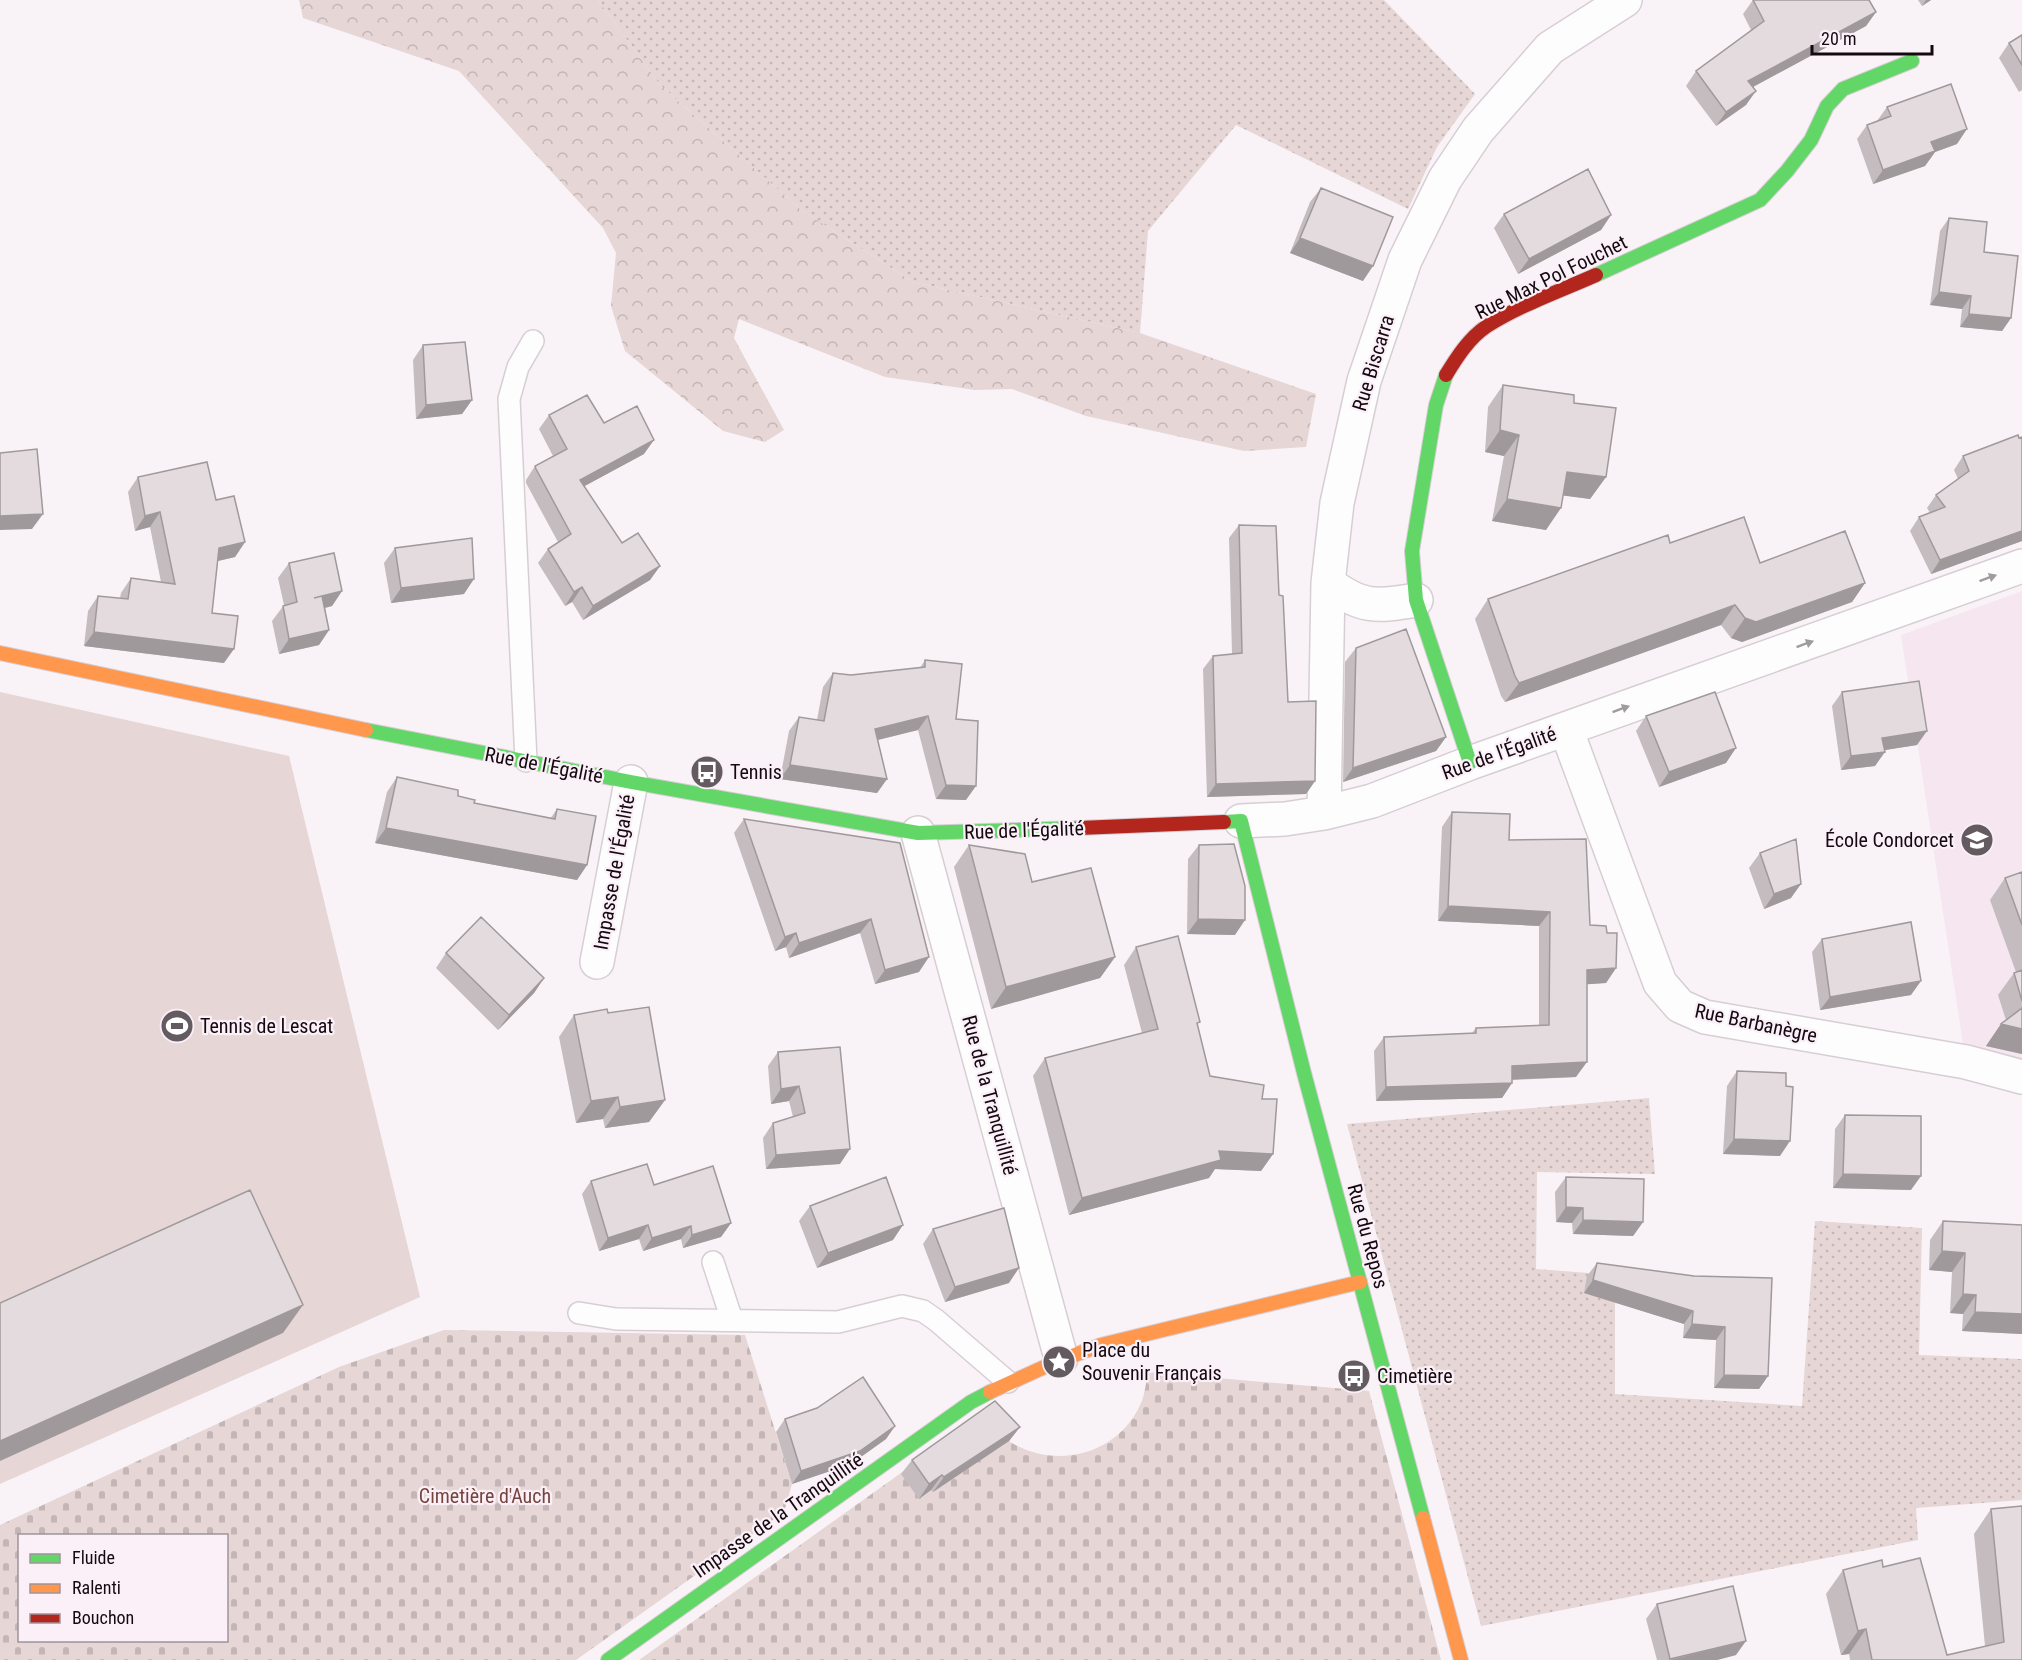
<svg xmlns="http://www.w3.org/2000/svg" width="2022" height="1660" viewBox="0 0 2022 1660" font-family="'Roboto Condensed',sans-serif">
<defs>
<pattern id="grass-dots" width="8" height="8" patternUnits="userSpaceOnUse" patternTransform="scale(1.5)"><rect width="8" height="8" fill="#e6d6d6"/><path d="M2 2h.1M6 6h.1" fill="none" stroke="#c4b6b6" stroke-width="1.8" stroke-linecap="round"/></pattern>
<pattern id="forest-crowns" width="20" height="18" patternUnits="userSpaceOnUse" patternTransform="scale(1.5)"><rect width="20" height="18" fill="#e6d6d6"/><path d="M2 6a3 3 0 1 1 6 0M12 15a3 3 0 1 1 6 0" fill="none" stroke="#c4b6b6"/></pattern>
<pattern id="cemetery-stones" width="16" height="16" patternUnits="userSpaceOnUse" patternTransform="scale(1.5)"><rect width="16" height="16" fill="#e6d6d6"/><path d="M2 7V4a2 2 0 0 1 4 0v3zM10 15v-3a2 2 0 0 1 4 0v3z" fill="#c4b6b6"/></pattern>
</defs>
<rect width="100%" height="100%" fill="#f9f3f7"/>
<path fill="#f5e6ef" d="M2022,591v468l-59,-15 -62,-409z"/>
<path fill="url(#grass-dots)" d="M598,0h786l91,94 -38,53 -29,62 -172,-84 -88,106 -8,102 -227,-51 -113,-73 -140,-124z
M1649,1098l6,76 -118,-2 -1,97 79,6v119l187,12 13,-185 107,7 -3,127 103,4v141l-106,8 2,32 -437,86 -134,-502z"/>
<path fill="url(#forest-crowns)" d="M299,0h299l62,85 140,124 113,73 227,51 176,61 -10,53 -62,4 -158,-35 -74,-27 -37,1 -90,-13 -146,-58 -5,19 50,92 -19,12 -42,-11 -98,-80 -14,-45 5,-53 -13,-25 -144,-157 -156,-53z"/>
<path fill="url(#cemetery-stones)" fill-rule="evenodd" d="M444,1330l301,5 47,149 -8,28 -208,148h-576v-135l339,-158zM20,1536h206v104h-206z
M1148,1372l221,19 72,269h-802l262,-187 84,-56c8,8 16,20 27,26 46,27 107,11 129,-40 4,-9 5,-21 7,-31z"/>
<path fill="#e6d6d6" d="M0,692l289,64 131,541 -420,187z"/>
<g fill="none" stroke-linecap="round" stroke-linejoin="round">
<defs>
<path id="lane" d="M526,761l-17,-362 9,-32 15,-26
M713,1262l19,58
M579,1313l37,6 222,3 64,-16 21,5 13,9 72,62"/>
<path id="street" d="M1328,583c33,25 48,24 88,17
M1566,729l94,254 20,23 25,11 261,45 56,15
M1324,813l4,-230 9,-80 27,-122 41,-121 40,-81 33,-49 72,-82 75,-48
M1241,821l44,-2 39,-6 48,-12 98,-38 552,-197
M918,833l143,525
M597,962l34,-180"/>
<path id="fast" d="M1596,275l164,-75 27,-29 24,-31 16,-34 16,-17 69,-28
M1446,375l-10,30 -24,146 4,49 54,163
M366,730l265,52 287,51 161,-5
M1224,822l17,-1 63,252 119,445
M608,1660l363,-258 19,-10"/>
<path id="slow" d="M0,653l366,77
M990,1392l61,-28 50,-19 259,-63
M1423,1518l38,142"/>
<path id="jam" d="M1446,375c11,-18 23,-37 41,-49 33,-21 73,-35 109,-51
M1079,828l145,-6"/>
</defs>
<use href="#lane" stroke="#d7ced4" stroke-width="24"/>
<use href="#street" stroke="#d7ced4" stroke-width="36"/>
<use href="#fast" stroke="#d7ced4" stroke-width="16"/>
<use href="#slow" stroke="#d7ced4" stroke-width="16"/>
<use href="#jam" stroke="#d7ced4" stroke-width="16"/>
<use href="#lane" stroke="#fefdfe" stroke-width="21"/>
<use href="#street" stroke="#fefdfe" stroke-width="33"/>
<use href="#fast" stroke="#63d668" stroke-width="14"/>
<use href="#slow" stroke="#ff974d" stroke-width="14"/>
<use href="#jam" stroke="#b3261e" stroke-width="14"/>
</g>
<path fill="#c4bcbf" d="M1753,0l123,12 -10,14 -113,61 -7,18 -30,21 -30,-40 10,-15 55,-41 -8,-16z
M1918,0h13l-9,6z
M2022,35v55l-3,2 -20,-34 10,-15z
M1887,107l70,37 -22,8 -10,14 -52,18 -16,-45 10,-14 10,-4z
M1321,188l42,93 -73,-28 20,-51z
M1504,214l107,1 -10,15 -83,44 -24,-46z
M1949,218l35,34 27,66 -9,13 -42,-4 2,-18 -32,-4 10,-74z
M423,345l49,55 -10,14 -46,5 -3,-59z
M1503,385l71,18 32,74 -16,22 -27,-4 -17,35 -54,-9 12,-65 -19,-4 3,-45z
M549,415l55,8 40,31 -60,32 38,57 38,23 -10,14 -67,40 -11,-18 -7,4 -27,-43 10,-14 10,-7 -32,-59v-3l9,-14 18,-10 -14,-27z
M1963,456l59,85 -91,33 -21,-43 9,-14 11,-4 -3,-5 9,-13 22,-16 -4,-9z
M138,477l78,23 29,42 -10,15 -17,4 -6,52 12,50 -140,-17 4,-35 10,-15 22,2 1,-5 10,-15 30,4 -11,-55 -15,4 -7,-39z
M1239,525l40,70 9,107 27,79 -9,13 -99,3 -4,-128 10,-13 19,-2 -3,-116z
M1670,543l90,20 105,20 -13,19 -110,40 -11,-4 -10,-13 -216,77 -4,-6 -26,-77 13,-20z
M395,548l69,46 -73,9 -7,-40z
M289,563l53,28 -10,15 -7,2 4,22 -10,15 -40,9 -7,-33 12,-16 -6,-27z
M1356,648l90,89 -10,14 -93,31 2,-120z
M925,660l31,59 10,81 -30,-1 -18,-69 -40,10 9,39 -10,14 -97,-14 9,-48 10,-14 18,3 6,-33 10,-14 18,2 69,-7z
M1842,692l75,53 -33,5 -9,16 -34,4 -9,-64z
M1646,716l80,47 -67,24 -23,-56z
M397,777l61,19 16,7 76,16 7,-10 30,56 -10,15 -202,-37 12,-51z
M1452,812l57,28 81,85 17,8 9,35 -10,15 -19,1 -11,93 -64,3v3l-10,15 -126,3 -2,-50 10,-14 88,-4 4,-5 63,-2v-100l-101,-5 4,-94z
M744,819l156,24 19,129 -44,12 -15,-51 -71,25 -3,-11 -11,4 -41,-118z
M969,845l63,37 83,75 -15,21 -109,31 -37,-142z
M1199,845l36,90 -48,-1 1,-75z
M1760,853l31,45 -27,11 -15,-41z
M2022,872v182l-36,-8 15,-22 5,-4 -8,-25 16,-22 2,-1 -26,-72 15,-22z
M1822,939l89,56 -91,15 -8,-58z
M1136,947l61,79 13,50 52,23 11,55 -12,17 -46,-2 -6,9 -140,37 -36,-139 12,-18 97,-25 -18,-68z
M446,953l98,25 -10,15 -36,37 -62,-62z
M608,1013l57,87 -16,22 -44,6 -2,-9 -27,4 -17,-86 15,-22z
M840,1047v117l-74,5 -3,-31 10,-15 20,-6 -4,-16 -18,3 -3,-38 10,-14z
M1737,1071l43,85 -57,-2 4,-68z
M1845,1115l66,75 -78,-2 2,-59z
M1566,1177l77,45 -10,14 -60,-2 -1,-11 -16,-1 -1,-30z
M591,1181l63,4 77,38 -10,14 -38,11 -2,-9 -38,12 -4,-12 -40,12 -17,-57z
M810,1206l83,34 -76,28 -18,-47z
M1943,1221l79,113 -60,-3 1,-17 -13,-1 2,-41 -23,-2 1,-30z
M933,1229l76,54 -64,19 -22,-58z
M1597,1263l97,13 74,100 -9,13 -45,-1 2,-48 -33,-2 1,-14 -100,-31 3,-17z
M785,1419l110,7 -9,13 -35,25 -59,20 -16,-52z
M1020,1427l-11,14 -76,51 -2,-2 -12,9 -18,-25 11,-14z
M1991,1509l31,151h-172l-1,-6 -8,1 -15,-61 17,-24 40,-3 64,88 38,-9 -11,-112z
M1657,1604l79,51 -19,5h-60l-11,-41z"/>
<path fill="#a0999b" d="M1926,0h5l-9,6z
M1876,12l-10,14 -128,69 10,-14z
M1756,91l-10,14 -30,21 10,-14z
M1967,129l-10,15 -22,8 -10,14 -52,18 10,-14 48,-28z
M1611,215l-10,15 -83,44 11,-15z
M1300,238l73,28 -10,15 -73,-28z
M1939,292l32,4 -9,13 -32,-4z
M1969,314l42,4 -9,13 -42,-4z
M472,400l-10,14 -46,5 10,-14z
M1500,430l19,5 -15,21 -19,-4z
M654,440l-10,14 -74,40 10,-14z
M1567,472l39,5 -16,22 -39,-5z
M1507,499l54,9 -15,22 -54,-9z
M160,512l-10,15 -15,4 10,-15z
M43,514l-11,15 -32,1v-14z
M2022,531v10l-91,33 9,-14z
M245,542l-10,15 -26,6 10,-15z
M660,566l-10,14 -67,40 10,-14z
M474,579l-10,15 -73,9 10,-15z
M1865,583l-13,19 -110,40 -11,-4 14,-20z
M582,587l-10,15 -7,4 9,-14z
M342,591l-10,15 -28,7 10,-15z
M1735,605l-14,20 -216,77 14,-19z
M329,630l-10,15 -40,9 10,-15z
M94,632l140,17 -10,14 -140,-17z
M928,716l-10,14 -53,13 10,-14z
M1927,731l-10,14 -44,7 9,-14z
M1446,737l-10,14 -93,31 10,-14z
M1736,748l-10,15 -67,24 10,-15z
M1885,752l-10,14 -34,4 10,-14z
M790,765l97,14 -10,14 -97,-14z
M1315,781l-9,13 -99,3 9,-13z
M946,785l30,1 -10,14 -30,-1z
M386,828l201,37 -10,15 -202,-37z
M1801,884l-10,14 -27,11 10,-15z
M1448,906l102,6 -11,14 -101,-5z
M871,919l-11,14 -71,25 10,-15z
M1198,919l47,1 -10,15 -48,-1z
M796,933l-10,14 -11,4 10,-14z
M929,957l-10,15 -44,12 10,-14z
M1115,957l-15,21 -109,31 15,-22z
M1616,968l-10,15 -29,2 10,-15z
M544,978l-10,15 -36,37 11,-15z
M1921,981l-10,14 -91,15 10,-13z
M2001,1024l21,5v25l-36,-8z
M1587,1062l-11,15 -75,3 11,-14z
M1512,1083l-10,15 -126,3 10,-14z
M799,1086l-10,15 -18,3 10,-15z
M618,1097l-15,22 -27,4 15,-22z
M665,1100l-16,22 -44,6 15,-21z
M1734,1139l56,2 -10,15 -57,-2z
M850,1149l-10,15 -74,5 10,-14z
M1219,1151l54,3 -12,17 -46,-2 -6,9 -140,37 13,-17z
M1843,1174l78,2 -10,14 -78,-2z
M1566,1207l17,1 -11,15 -16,-1z
M1583,1220l60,2 -10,14 -60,-2z
M731,1223l-10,14 -38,11 9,-13z
M648,1225l-9,14 -40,12 9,-13z
M903,1225l-10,15 -76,28 11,-15z
M691,1226l-10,13 -38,12 9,-13z
M1942,1251l23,2 -13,19 -23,-2z
M1019,1268l-10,15 -64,19 10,-15z
M1593,1280l100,31 -9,13 -100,-31z
M1963,1294l13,1 -13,19 -13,-1z
M303,1305l-20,28 -283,128v-20z
M1975,1312l47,2v20l-60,-3z
M1692,1324l33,3 -9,13 -33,-2z
M1724,1375l44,1 -9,13 -45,-1z
M895,1426l-9,13 -35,25 -59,20 9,-13z
M1020,1427l-11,14 -76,51 11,-15z
M942,1475l-11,15 -12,9 10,-15z
M1866,1629l-17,25 -8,1 17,-24z
M1746,1641l-10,14 -19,5h-47z"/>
<path fill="#e4dbde" stroke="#a0999b" stroke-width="1.5" d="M1753,0h116l7,12 -128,69 8,10 -30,21 -30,-41 68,-50z
M2022,35v30l-13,-22z
M1951,84l16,45 -36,13 4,9 -52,19 -16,-45 24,-9 -4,-9z
M1588,169l23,46 -82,44 -25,-45z
M1321,188l72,29 -20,49 -73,-28z
M1949,218l38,4 -3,30 34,4 -7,62 -42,-4 2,-18 -32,-4z
M465,342l7,58 -46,5 -3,-60z
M1503,385l71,10v8l42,5 -10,69 -39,-5 -6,36 -54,-9 12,-64 -19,-5z
M587,395l17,28 33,-17 17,34 -74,40 42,63 16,-10 22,33 -67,40 -11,-19 -8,5 -26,-43 23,-15 -35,-65 -1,-3 32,-17 -18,-34z
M2018,435l1,3 3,-1v94l-82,29 -21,-43 26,-10 -9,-12 33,-24 -6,-15z
M37,449l6,65 -43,2v-63z
M207,462l9,38 18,-4 11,46 -26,6 -7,65 26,3 -4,33 -140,-17 4,-36 30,3 3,-21 44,6 -15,-72 -15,4 -7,-39z
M1744,517l16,46 85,-32 20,52 -109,39 -11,-4 -10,-13 -216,78 -4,-7 -27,-77 180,-64 2,8z
M1239,525l37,1 3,69 4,1 5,106 28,-1 -1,80 -99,3 -3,-128 29,-3z
M472,538l2,41 -73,9 -6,-40z
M334,553l8,38 -28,7 8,-2 7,34 -40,9 -6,-33 14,-4 -8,-39z
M1406,629l40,108 -93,31 3,-120z
M925,660l37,4 -6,55 22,2 -2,65 -30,-1 -18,-69 -53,13 12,50 -97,-14 9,-48 25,4 9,-48 18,2 74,-8z
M1919,681l8,50 -45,7 3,14 -34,4 -9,-64z
M1715,692l21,56 -67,24 -23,-56z
M397,777l61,13v6l17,4 -1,3 81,16 2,-10 39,7 -9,49 -201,-37z
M1452,812l58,2 -1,26 77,-1 4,86 16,1 1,7h10l-1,35 -29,2v92l-75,4v17l-126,4 -2,-50 92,-4v-5l73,-3 1,-113 -102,-6z
M744,819l156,24 29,114 -44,13 -14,-51 -72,24 -3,-10 -11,4z
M1796,839l5,45 -27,10 -14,-41z
M1234,844l11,42v34l-47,-1 1,-74z
M969,845l56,9 7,28 59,-14 24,89 -109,30z
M2022,872v53l-17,-47z
M481,917l63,61 -35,37 -63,-62z
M1911,922l10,59 -91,16 -8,-58z
M1178,936l22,86 -3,1 13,53 54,9 -2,14h15l-4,55 -54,-3 2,9 -139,38 -37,-140 113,-29 -22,-82z
M2022,970v31l-8,-28z
M649,1007l16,93 -45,7 -2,-10 -27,4 -17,-86 33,-6 1,4z
M2022,1008v21l-21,-5z
M840,1047l10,102 -74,6 -3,-32 32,-10 -6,-27 -18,3 -3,-37z
M1737,1071l49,2v13l7,1 -3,54 -56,-2z
M1845,1115l76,1v60l-78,-2z
M647,1164l7,21 59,-19 18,57 -39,12 -1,-9 -39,12 -4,-13 -40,13 -17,-57z
M886,1177l17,48 -75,28 -18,-47z
M1566,1177l78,2 -1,43 -60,-2v-12l-17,-1z
M250,1190l53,115 -303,136v-138z
M1004,1208l15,60 -64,19 -22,-58z
M1943,1221l79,4v89l-47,-2 1,-17 -13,-1 2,-41 -23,-2z
M1597,1263l97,13 78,2 -4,98 -44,-1 1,-48 -33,-3 1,-13 -100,-31z
M863,1377l32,49 -35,25 -59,20 -16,-52 32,-11z
M995,1401l25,26 -76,50 -2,-2 -13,9 -17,-24z
M2022,1506v154h-150l-6,-31 -8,2 -15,-61 39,-10 1,7 37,-9 27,97 57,-13 -13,-133z
M1733,1586l13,55 -76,18 -13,-55z"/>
<defs><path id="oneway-solid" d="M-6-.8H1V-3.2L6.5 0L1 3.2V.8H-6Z" transform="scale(1.5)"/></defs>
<g fill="#a09b9e">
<use href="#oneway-solid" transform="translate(1988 578) rotate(-20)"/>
<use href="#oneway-solid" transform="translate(1805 644) rotate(-20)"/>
<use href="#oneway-solid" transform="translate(1621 709) rotate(-20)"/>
</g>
<defs>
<symbol id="bus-disc" viewBox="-11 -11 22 22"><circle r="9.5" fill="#645b60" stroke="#fcf0f8"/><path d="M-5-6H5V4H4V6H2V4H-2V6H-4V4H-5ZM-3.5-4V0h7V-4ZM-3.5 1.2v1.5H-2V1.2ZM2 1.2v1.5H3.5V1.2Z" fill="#fff"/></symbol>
<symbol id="school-disc" viewBox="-11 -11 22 22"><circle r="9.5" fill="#645b60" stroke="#fcf0f8"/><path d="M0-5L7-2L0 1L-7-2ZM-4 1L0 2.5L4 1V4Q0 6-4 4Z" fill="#fff"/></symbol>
<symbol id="stadium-disc" viewBox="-11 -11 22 22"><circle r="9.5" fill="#645b60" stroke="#fcf0f8"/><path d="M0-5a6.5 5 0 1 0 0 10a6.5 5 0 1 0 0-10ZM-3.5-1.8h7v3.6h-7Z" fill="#fff"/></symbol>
<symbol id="sight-disc" viewBox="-11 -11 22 22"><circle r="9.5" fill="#645b60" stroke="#fcf0f8"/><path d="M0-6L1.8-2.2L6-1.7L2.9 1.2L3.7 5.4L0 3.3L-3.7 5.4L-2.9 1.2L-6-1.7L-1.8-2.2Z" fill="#fff"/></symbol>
</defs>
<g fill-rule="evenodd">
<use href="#bus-disc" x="688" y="753" width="38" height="38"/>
<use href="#school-disc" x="1958" y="821" width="38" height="38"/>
<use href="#stadium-disc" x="158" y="1007" width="38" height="38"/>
<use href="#sight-disc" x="1040" y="1343" width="38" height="38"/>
<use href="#bus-disc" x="1335" y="1357" width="38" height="38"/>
</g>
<g text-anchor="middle" stroke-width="4.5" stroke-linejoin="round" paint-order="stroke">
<g font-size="20" fill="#13090f" stroke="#fcf0f8">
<text transform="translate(1551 277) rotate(-26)" y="7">Rue Max Pol Fouchet</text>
<text transform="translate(1373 363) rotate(-73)" y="7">Rue Biscarra</text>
<text transform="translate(1499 753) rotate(-20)" y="7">Rue de l'Égalité</text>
<text transform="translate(544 765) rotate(11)" y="7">Rue de l'Égalité</text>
<text transform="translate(1024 830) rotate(-2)" y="7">Rue de l'Égalité</text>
<text transform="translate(614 872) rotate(-80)" y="7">Impasse de l'Égalité</text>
<text transform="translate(1756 1023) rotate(12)" y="7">Rue Barbanègre</text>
<text transform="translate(990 1095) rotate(75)" y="7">Rue de la Tranquillité</text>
<text transform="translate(1368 1236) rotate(75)" y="7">Rue du Repos</text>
<text transform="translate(778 1515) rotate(-35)" y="7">Impasse de la Tranquillité</text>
</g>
<g font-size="20" fill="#13090f" stroke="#fcf0f8" text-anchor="start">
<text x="730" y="779">Tennis</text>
<text x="1954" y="847" text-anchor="end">École Condorcet</text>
<text x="200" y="1033">Tennis de Lescat</text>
<text x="1082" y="1357">Place du<tspan x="1082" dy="23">Souvenir Français</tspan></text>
<text x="1377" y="1383">Cimetière</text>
</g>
<g font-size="20" fill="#75443e" stroke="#fcf0f8">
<text x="485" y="1503">Cimetière d'Auch</text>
</g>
</g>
<rect x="18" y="1534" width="210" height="108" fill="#fcf0f8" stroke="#9f949b" stroke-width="1.5"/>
<rect x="30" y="1554" width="30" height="9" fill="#63d668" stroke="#9f949b" stroke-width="1.5"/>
<text x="72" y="1564" font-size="18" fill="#13090f">Fluide</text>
<rect x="30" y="1584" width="30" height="9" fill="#ff974d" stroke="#9f949b" stroke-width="1.5"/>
<text x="72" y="1594" font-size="18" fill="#13090f">Ralenti</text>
<rect x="30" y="1614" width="30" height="9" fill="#b3261e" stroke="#9f949b" stroke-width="1.5"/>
<text x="72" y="1624" font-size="18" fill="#13090f">Bouchon</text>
<path d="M1812 45v9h120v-9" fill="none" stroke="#13090f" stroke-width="3"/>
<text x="1821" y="45" font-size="18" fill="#13090f" stroke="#fcf0f8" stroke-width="4.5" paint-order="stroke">20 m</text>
</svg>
